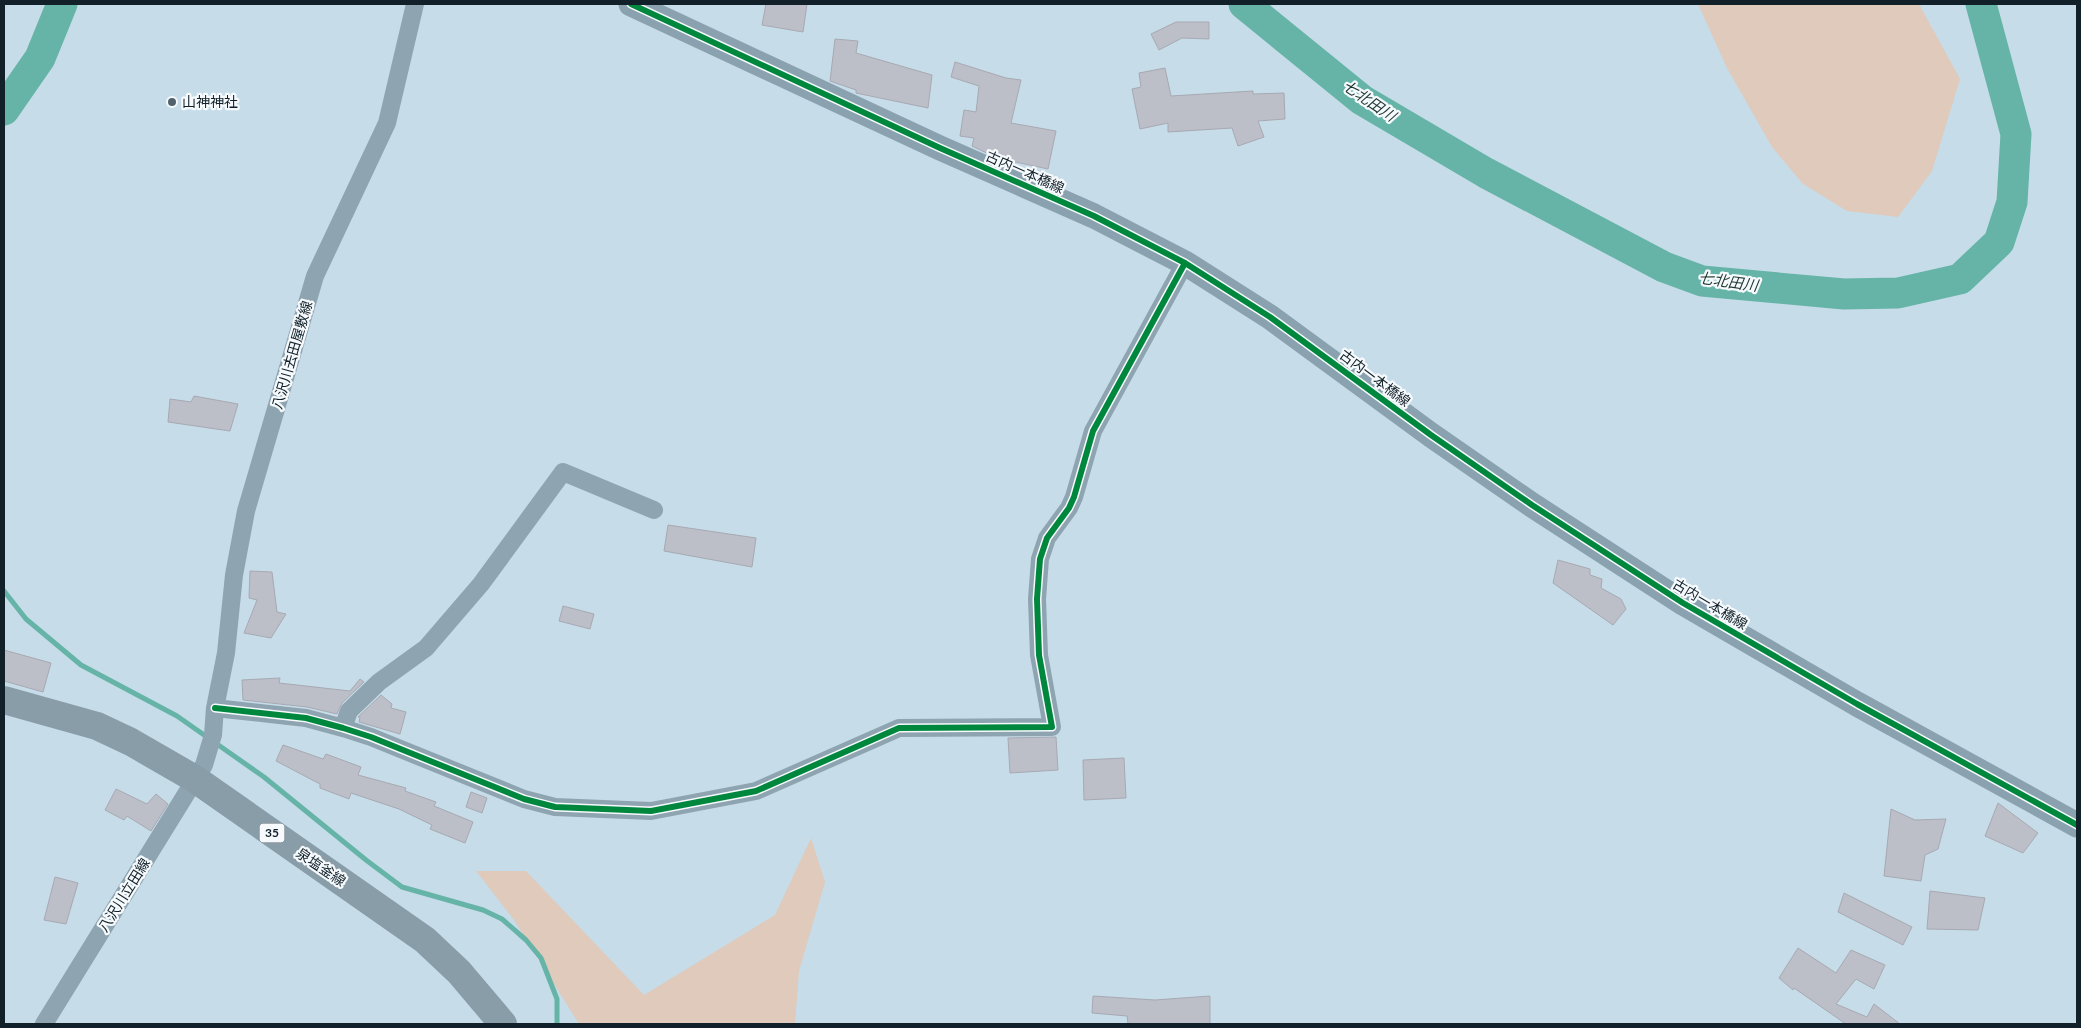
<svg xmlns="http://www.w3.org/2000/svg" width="2081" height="1028" viewBox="0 0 2081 1028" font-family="Lato,'Noto Sans JP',sans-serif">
<rect width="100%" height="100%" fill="#c6dce9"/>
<path fill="#dfcabb" d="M1698,4h221l41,75 -28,92 -34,46 -51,-6 -44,-27 -31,-37 -45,-79z
M811,838l14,44 -26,89 -4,53h-216l-65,-104 -38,-49h50l118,124 131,-80z"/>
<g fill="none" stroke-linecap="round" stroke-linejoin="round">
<path stroke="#65b4a7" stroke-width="5" d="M4,591l22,28 55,46 96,51 87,61 102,83 36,27 81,23 19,9 24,21 15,18 16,41v25"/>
<path stroke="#65b4a7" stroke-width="31" d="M1244,4l118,96 124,73 178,94 38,14 142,13 54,-1 62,-14 39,-37 13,-40 4,-68 -35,-130
M4,110l36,-52 22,-54"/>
</g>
<path fill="#bdbfc8" stroke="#a7a9b2" d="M766,4h41l-4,28 -41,-7z
M1176,22h33v17l-27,-1 -23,12 -8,-16z
M835,39l23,2 -2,12 76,22 -4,33 -72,-15v-3l-26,-9z
M955,62l51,16 15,2 -10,43 45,8 -8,38 -51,-11 -25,-12 2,-8 -14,-2 4,-26 12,2 3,-26 -28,-9z
M1165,68l6,28 82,-5v3l31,-1 1,26 -27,2 6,16 -26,9 -6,-18 -64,4v-9l-28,6 -8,-40 9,-2 -2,-14z
M194,396l44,8 -8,27 -62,-9 2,-23 21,3z
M668,525l88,13 -4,29 -88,-16z
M1558,560l32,9v6l12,4 -1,9 20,11 5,10 -13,16 -60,-42z
M250,571l22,1 5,40 9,2 -15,24 -27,-5 13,-33 -8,-2z
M563,606l31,8 -4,15 -31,-8z
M4,650l47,13 -8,29 -39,-11z
M280,678l-1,5 71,8 10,-12 4,3 -22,21 -5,11 -30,-7 -64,-7 -1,-20z
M381,695l11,9 -1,4 15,4 -6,22 -41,-12 1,-5h-2z
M1056,737l2,33 -48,3 -2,-35z
M283,745l40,14 3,-5 35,13 -3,8 48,13 -1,3 31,11 -2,4 39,16 -8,21 -35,-14 2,-4 -33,-16 -48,-16 -2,6 -29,-11v-4l-44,-23z
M1124,758l2,40 -42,2 -1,-40z
M116,789l31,15 9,-10 12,10 -17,27 -24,-15 -3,4 -19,-10z
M471,792l16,6 -5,15 -16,-6z
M1998,803l40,30 -15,20 -38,-17z
M1891,809l24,11 31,-1 -8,30 -13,6 -4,26 -37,-5z
M55,877l23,6 -12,41 -22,-4z
M1930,891l55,7 -7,32 -51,-1z
M1844,893l68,34 -9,18 -65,-33z
M1798,948l38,25 15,-23 34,15 -11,24 -18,-10 -20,25 31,13 7,-13 26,20h-54l-52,-36 -1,2 -14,-12z
M1093,996l62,4 55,-4v28h-82l-1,-8 -35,-3z"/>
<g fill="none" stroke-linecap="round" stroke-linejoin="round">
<path stroke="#8ea4b1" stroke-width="18" d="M215,708l91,10 37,10 28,9 153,62 31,8 96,4 105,-20 143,-63 153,-1 -13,-72 -2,-56 3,-40 7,-21 22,-30 5,-11 19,-66 92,-168
M343,728l6,-17 30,-29 47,-34 55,-64 82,-112 91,38
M44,1024l160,-259 9,-30 2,-27 11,-55 8,-78 12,-64 69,-235 72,-153 28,-119"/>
<path stroke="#8aa2af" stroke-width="25" d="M631,4l309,144 154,68 91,47 85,54 161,118 101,70 151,98 174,101 220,121"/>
<path stroke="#899da9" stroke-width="28" d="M4,700l93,26 34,16 64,37 230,161 34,32 44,52"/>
<defs>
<path id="cycleway" d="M631,4l309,144 154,68 91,47 85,54 161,118 101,70 151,98 174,101 220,121
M215,708l91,10 37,10 28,9 153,62 31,8 96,4 105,-20 143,-63 153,-1 -13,-72 -2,-56 3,-40 7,-21 22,-30 5,-11 19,-66 92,-168"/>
</defs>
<use href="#cycleway" stroke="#f6fafd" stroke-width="9"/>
<use href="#cycleway" stroke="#00873e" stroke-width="6"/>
</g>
<circle fill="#51626c" stroke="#f6fafd" stroke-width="2" cx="172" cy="102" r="5"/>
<g text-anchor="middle" stroke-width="4.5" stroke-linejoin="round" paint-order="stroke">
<rect fill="#f6fafd" stroke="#566269" stroke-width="1" x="259.5" y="823.5" width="25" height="19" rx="4"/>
<g font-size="12" font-weight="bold" fill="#122129">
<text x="272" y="837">35</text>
</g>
<g font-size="14" fill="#122129" stroke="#f6fafd" text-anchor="start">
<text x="182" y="107">山神神社</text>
</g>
<g font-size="14" fill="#122129" stroke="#f6fafd">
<text transform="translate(1025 172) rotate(24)" y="5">古内一本橋線</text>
<text transform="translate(292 355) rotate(-74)" y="5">八沢川去田屋敷線</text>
<text transform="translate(1375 378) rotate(37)" y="5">古内一本橋線</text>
<text transform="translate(1710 604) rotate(31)" y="5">古内一本橋線</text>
<text transform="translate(321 867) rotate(34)" y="5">泉塩釜線</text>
<text transform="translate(124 895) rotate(-58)" y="5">八沢川立田線</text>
</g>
<g font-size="15" font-style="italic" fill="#1f362f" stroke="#f6fafd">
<text transform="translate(1369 101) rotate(34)" y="5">七北田川</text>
<text transform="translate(1728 282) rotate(8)" y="5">七北田川</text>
</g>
</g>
<rect width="2081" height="1028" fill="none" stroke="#122129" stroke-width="10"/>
</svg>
